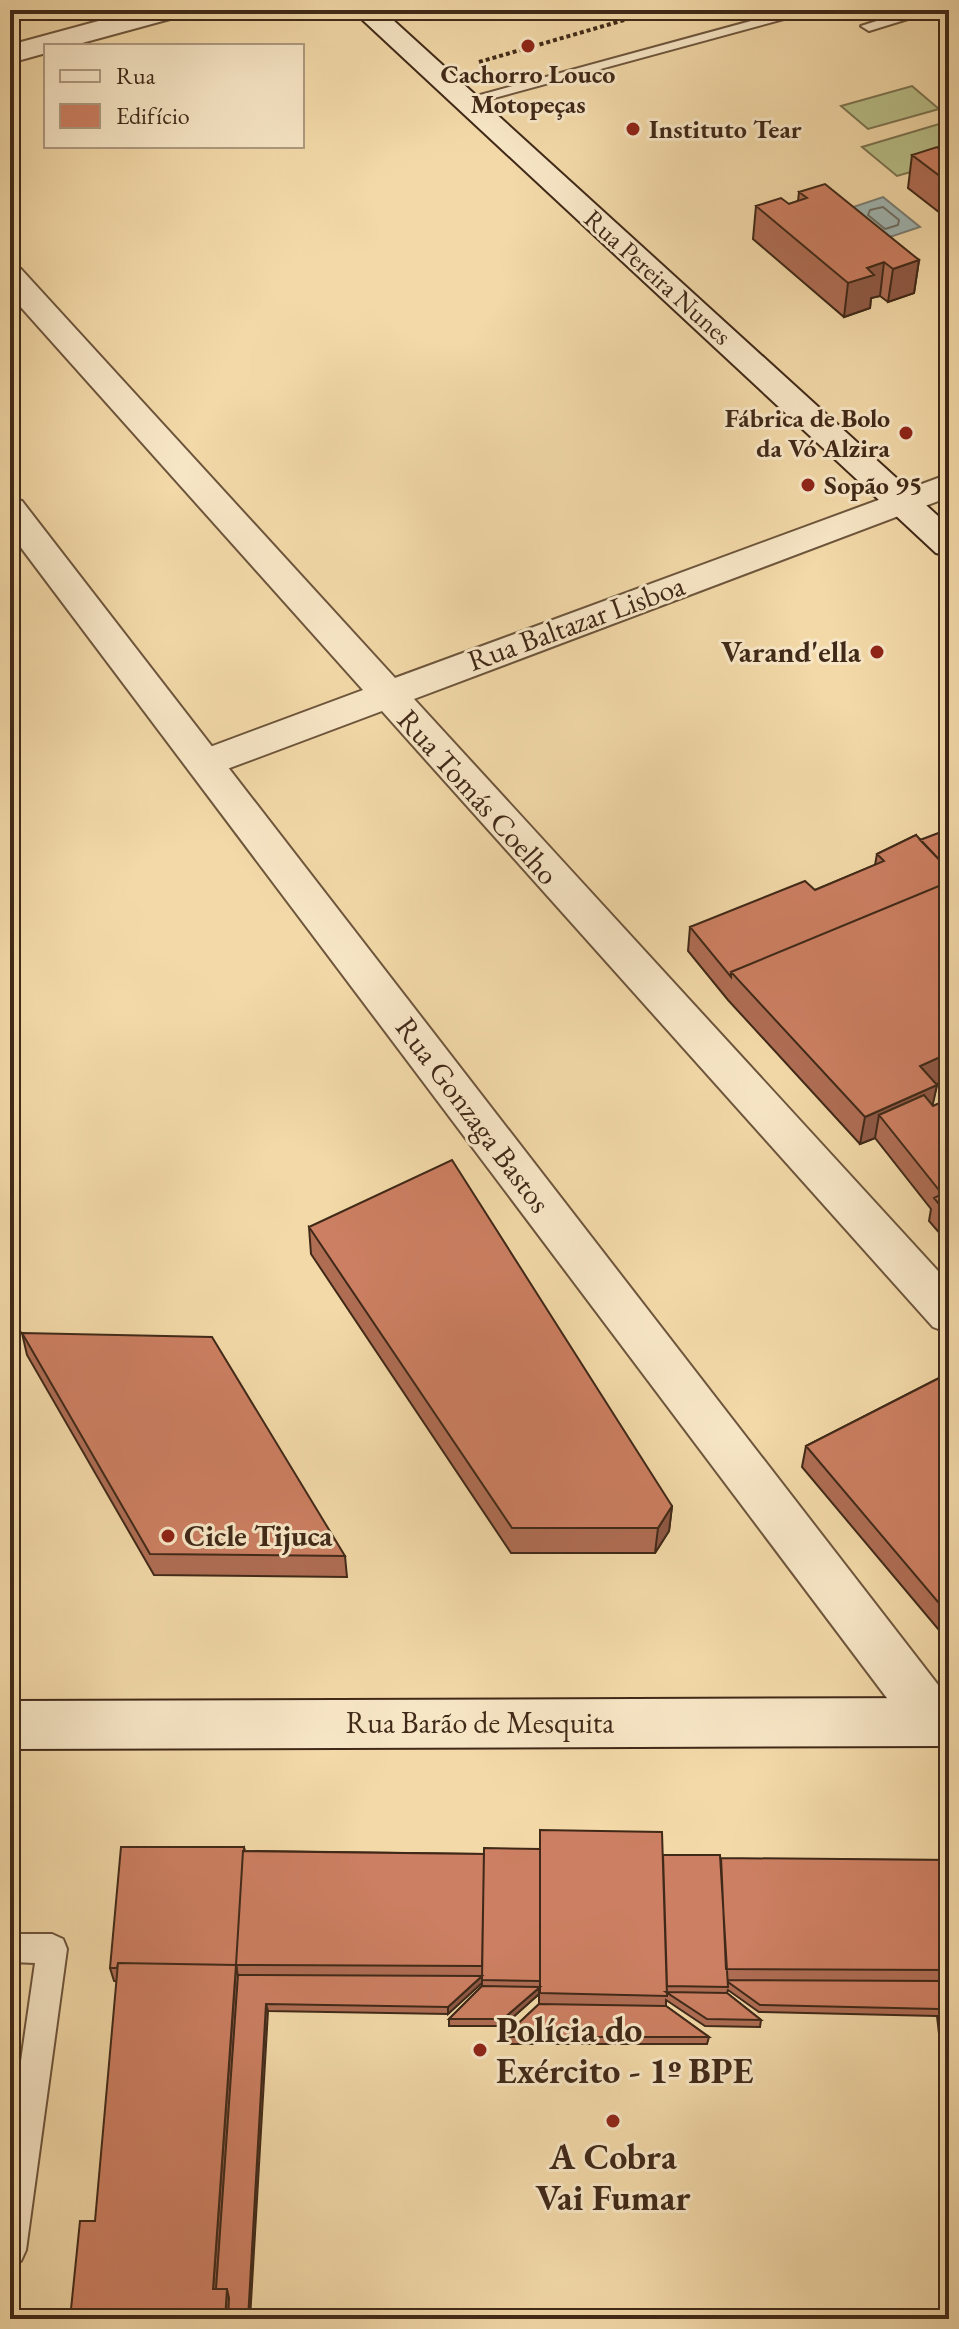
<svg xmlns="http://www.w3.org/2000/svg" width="959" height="2329" viewBox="0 0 959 2329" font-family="'EB Garamond',serif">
<rect width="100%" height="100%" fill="#f3d9a8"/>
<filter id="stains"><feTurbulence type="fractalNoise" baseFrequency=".0025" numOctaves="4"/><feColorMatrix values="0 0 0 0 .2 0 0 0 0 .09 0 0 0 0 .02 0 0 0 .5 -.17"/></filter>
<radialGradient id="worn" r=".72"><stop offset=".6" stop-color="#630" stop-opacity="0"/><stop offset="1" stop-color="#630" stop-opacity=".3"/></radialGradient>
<path fill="#b9c089" stroke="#7c7450" stroke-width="2" d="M912,86l27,23 -71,20 -27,-23z
M949,121v40l-52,15 -35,-29z"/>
<path fill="#a0b7b3" stroke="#7a7e75" stroke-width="2" d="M883,197l37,30 -36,12 -37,-30z"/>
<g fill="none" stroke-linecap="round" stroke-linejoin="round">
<path stroke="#707066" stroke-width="2" d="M883,207l16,13 -1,5 -13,4 -17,-14 2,-5z"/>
<defs>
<path id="service" d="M791,10h26l-345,94 -14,-3z
M911,10h26l-68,21 -8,-5z
M10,1934h42l11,5 4,10 -41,301 -5,11 -11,5v-128l25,-175 -25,-1z"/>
<path id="minor" d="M139,10h46l-4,6 -110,30h-25v7l-36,10v-18z
M10,266l11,3 374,409 554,-204v23l-535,202 535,584v50l-16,-6 -551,-616 -163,61 -14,4 -14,-4 -5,-9 5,-9 172,-64 -353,-395z"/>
<path id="tertiary" d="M10,498l12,3 927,1198v40l-14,6 -18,-7 -907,-1205z"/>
<path id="secondary" d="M352,10h30l567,516v30l-13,-3z
M949,1698v48l-939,3v-48z"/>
</defs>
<use href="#service" stroke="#6d553c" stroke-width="4"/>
<use href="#minor" stroke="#6d553c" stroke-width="4"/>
<use href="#tertiary" stroke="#6d553c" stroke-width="4"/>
<use href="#secondary" stroke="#402918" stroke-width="4"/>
<path stroke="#402918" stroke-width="4" stroke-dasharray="4 3" stroke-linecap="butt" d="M479,62l180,-52"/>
<use href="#service" fill="#f7e6c6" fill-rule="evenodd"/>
<use href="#minor" fill="#f7e6c6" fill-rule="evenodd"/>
<use href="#tertiary" fill="#f7e6c6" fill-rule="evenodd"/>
<use href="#secondary" fill="#f7e6c6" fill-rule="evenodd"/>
</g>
<path fill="#af6d54" stroke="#402918" stroke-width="2" d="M949,151v69l-41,-32 4,-33 32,-2z
M799,192l120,68 -5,33 -26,9 -8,-6 -9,2 -1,10 -26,9 -91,-78 3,-33 33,-2 9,-3z
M916,835l33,244 -13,5 1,1 -5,20 1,1 16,-7v145l-20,-23 2,-12 -56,-71 -15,6 -132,-144 -40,-49 2,-24 125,-37 60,-25 2,-11z
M309,1227l363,279 -3,25 -14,22h-144l-200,-299z
M22,1333l323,223 2,21 -193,-2 -127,-220z
M949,1373v269l-147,-175 4,-21z
M540,1830l123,25 57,4 229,1v262l-12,-106 -178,-4 -31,-22 -1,3 34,27 -1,7 -55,-1 -39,-26v6l43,31 -2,7h-203v-7l35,-33v-10l-36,32h-54v-7l33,-33v-4l-34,32 -180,-3 -154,-30 -4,-13 134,-121 1,4 239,3 56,-5z"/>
<path fill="#8f5945" stroke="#402918" stroke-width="2" d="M919,260l-5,33 -26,9 5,-33z
M884,262l-4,34 -9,2 -1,10 -26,9 4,-34 19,-15z
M949,885v22l-200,85z
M949,1053v26l-35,15 6,-28z
M937,1085l-6,28 -52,2 -4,23 -15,6 5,-27z
M672,1506l-3,25 -14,22 3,-25z
M236,1965l3,17 -22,316 -4,-9z
M482,1976v7l-34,31v-7z
M539,1988v6l-36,32v-7z
M266,2004l2,7 -18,308h-2z
M227,2289l4,14 -1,16h-5z"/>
<path fill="#cc7f62" stroke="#402918" stroke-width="2" d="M937,147l7,6 5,-2v32l-37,-28z
M825,184l94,76 -26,9 -9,-7 -17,6 7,7 -26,8 -92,-77 25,-8 8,6 18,-6 -8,-6z
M949,829v41l-29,-30z
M916,835l33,35v15l-7,4 -3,-3 -208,86v5l-41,-50 115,-46 10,9 69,-29 -7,-7z
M939,886l10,10v157l-29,13 17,19 -72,32 -134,-145z
M924,1095l9,11 16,-7v117l-15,-18 8,-4 -63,-79z
M452,1160l220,346 -14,22h-146l-203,-301z
M22,1333l190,4 133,219 -195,-2z
M949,1373v242l-143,-169z
M540,1830l122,2 5,164 -127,-3z
M121,1847h123v4h-1l-7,114 1,4 -1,-4 -118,-2 -1,5h-7z
M484,1848l56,1v132l-58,-1z
M243,1851l241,3 -2,112 -246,-1z
M663,1855h57l8,132 -61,-1z
M721,1858l228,2v110l-223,-1z
M118,1963l118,2 -23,324h14l-2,30h-155l10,-98h15z
M238,1975l244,1 -34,31 -182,-3 -18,315h-20l1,-21 -2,-9h-11z
M728,1980l221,1v113l-10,-85 -179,-4 -32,-23z
M482,1986l58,1 -37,32h-54z
M666,1992l61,1 34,27 -54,-1z
M539,2004l127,2 43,31h-205z"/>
<g fill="#8f2418" stroke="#f7e6c6" stroke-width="3">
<circle cx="528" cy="46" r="8"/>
<circle cx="633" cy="129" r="8"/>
<circle cx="906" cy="433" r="8"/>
<circle cx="808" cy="485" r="8"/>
<circle cx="877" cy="652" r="8"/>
<circle cx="168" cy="1536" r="8"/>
<circle cx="480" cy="2050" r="8"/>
<circle cx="613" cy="2121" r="8"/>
</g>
<g text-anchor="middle" stroke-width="6" stroke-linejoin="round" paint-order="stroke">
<g font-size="26" font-weight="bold" fill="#402918" stroke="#f7e6c6" text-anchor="start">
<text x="528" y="83" text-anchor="middle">Cachorro Louco<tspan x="528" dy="30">Motopeças</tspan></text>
<text x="649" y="138">Instituto Tear</text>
<text x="890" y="427" text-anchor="end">Fábrica de Bolo<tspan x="890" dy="30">da Vó Alzira</tspan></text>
<text x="824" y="494">Sopão 95</text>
</g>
<g font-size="26" fill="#402918" stroke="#f7e6c6">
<text transform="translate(658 277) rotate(42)" y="9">Rua Pereira Nunes</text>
</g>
<g font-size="30" fill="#402918" stroke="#f7e6c6">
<text transform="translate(576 623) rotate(-20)" y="10">Rua Baltazar Lisboa</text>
<text transform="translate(478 797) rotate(48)" y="10">Rua Tomás Coelho</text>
<text transform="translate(473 1115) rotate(53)" y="10">Rua Gonzaga Bastos</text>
<text x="480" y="1733">Rua Barão de Mesquita</text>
</g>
<g font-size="30" font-weight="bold" fill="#402918" stroke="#f7e6c6" text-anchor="end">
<text x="861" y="662">Varand'ella</text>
<text x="184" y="1546" text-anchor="start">Cicle Tijuca</text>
</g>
<g font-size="36" font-weight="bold" fill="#402918" stroke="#f7e6c6" text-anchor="start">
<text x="496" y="2042">Polícia do<tspan x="496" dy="41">Exército - 1º BPE</tspan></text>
<text x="613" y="2169" text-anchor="middle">A Cobra<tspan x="613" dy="41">Vai Fumar</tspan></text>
</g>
</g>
<rect width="959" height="2329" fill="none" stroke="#f3d9a8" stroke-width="40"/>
<rect x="12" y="12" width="935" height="2305" fill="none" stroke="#402918" stroke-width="4"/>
<rect x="20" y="20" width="919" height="2289" fill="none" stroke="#402918" stroke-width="2"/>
<rect x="44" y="44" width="260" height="104" fill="#f7e6c6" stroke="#ae9a80" stroke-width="2"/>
<rect x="60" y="70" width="40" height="12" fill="#f7e6c6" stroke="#ae9a80" stroke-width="2"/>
<text x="116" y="84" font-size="24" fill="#402918">Rua</text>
<rect x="60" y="104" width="40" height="24" fill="#cc7f62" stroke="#ae9a80" stroke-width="2"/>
<text x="116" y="124" font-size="24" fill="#402918">Edifício</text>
<rect width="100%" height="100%" filter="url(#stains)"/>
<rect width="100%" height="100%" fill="url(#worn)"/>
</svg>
